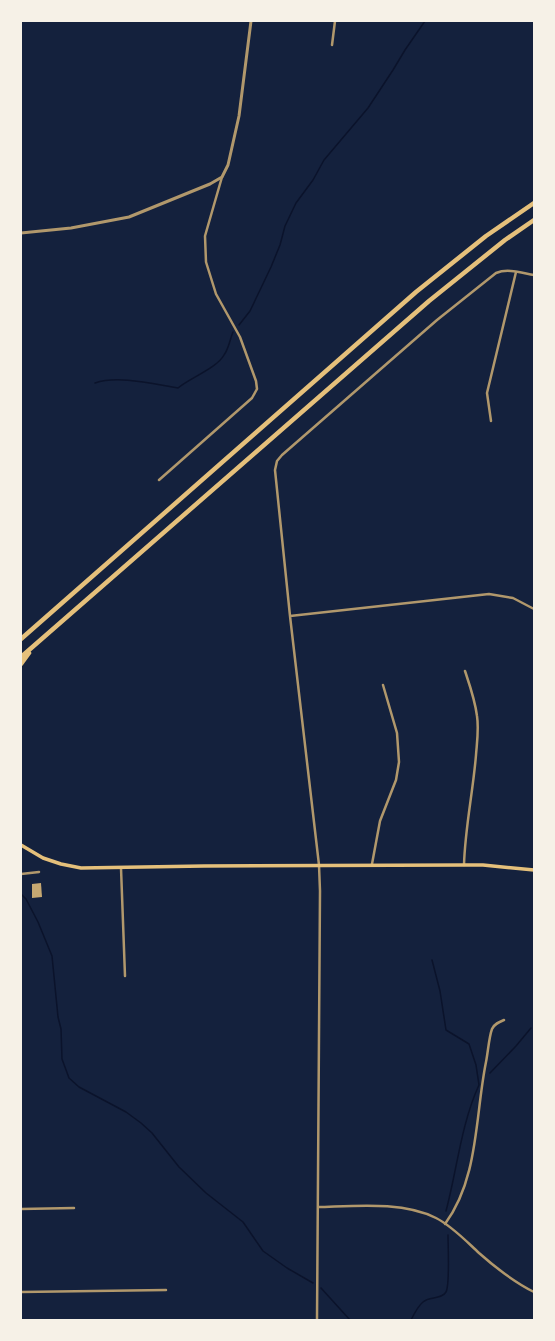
<svg xmlns="http://www.w3.org/2000/svg" width="555" height="1341" viewBox="0 0 555 1341" font-family="'Fira Sans',sans-serif">
<rect width="100%" height="100%" fill="#14213d"/>
<g fill="none" stroke-linecap="round" stroke-linejoin="round">
<path stroke="#0b132b" stroke-width="1.5" d="M239,325l11,-14 21,-44 9,-22 5,-19 11,-23 17,-23 11,-20 44,-52 25,-38 12,-20 20,-29
M95,383c23,-8 58,1 83,5 12,-10 39,-20 46,-33 5,-7 6,-16 9,-23
M21,894l5,5 12,23 14,34 6,61 3,12 1,30 7,19 10,9 47,25 15,11 11,10 27,34 27,26 37,29 20,29 24,17 26,15
M432,960l8,31 6,39 23,14 7,21 3,20
M490,1073l26,-27 15,-18
M446,1211c11,-41 15,-87 33,-126
M321,1288l29,32
M411,1320c3,-6 7,-14 12,-18 6,-6 18,-2 23,-10 4,-7 2,-46 2,-57"/>
</g>
<path fill="#c6a872" d="M41,883l1,14 -10,1v-14z"/>
<g fill="none" stroke-linecap="round" stroke-linejoin="round">
<path stroke="#b1986c" stroke-width="2.5" d="M332,45l3,-24
M491,421l-4,-28 29,-121
M159,480l93,-82 5,-9 -1,-8 -16,-44 -24,-43 -10,-32 -1,-26 17,-59
M290,616l199,-22 24,4 21,11
M372,864l8,-43 16,-41 3,-18 -2,-29 -14,-48
M464,865c1,-37 9,-73 12,-110 1,-13 3,-26 1,-39 -2,-16 -7,-30 -12,-45
M121,868l4,108
M21,874l18,-2
M318,1207c37,-1 85,-6 118,11 16,8 30,23 43,35 17,15 35,29 55,39
M21,1209l53,-1
M445,1224c34,-46 30,-108 41,-162 2,-10 3,-25 6,-33 2,-5 7,-7 12,-9
M21,1292l145,-2
M317,1320l3,-429 -1,-26 -29,-249 -15,-146 2,-9 5,-6 155,-135 59,-47c12,-5 26,0 38,2"/>
<path stroke="#b1986c" stroke-width="3" d="M21,233l50,-5 58,-11 81,-33 12,-7 6,-12 11,-49 12,-95"/>
<path stroke="#e5c07b" stroke-width="3.5" d="M21,845l22,13 18,6 20,4 123,-2 260,-1h19l51,5"/>
<path stroke="#e5c07b" stroke-width="4.5" d="M21,639l395,-347 70,-56 48,-33
M21,657l408,-356 76,-61 29,-20
M21,664l8,-11"/>
</g>
<rect width="555" height="1341" fill="none" stroke="#f6f1e7" stroke-width="44"/>
</svg>
